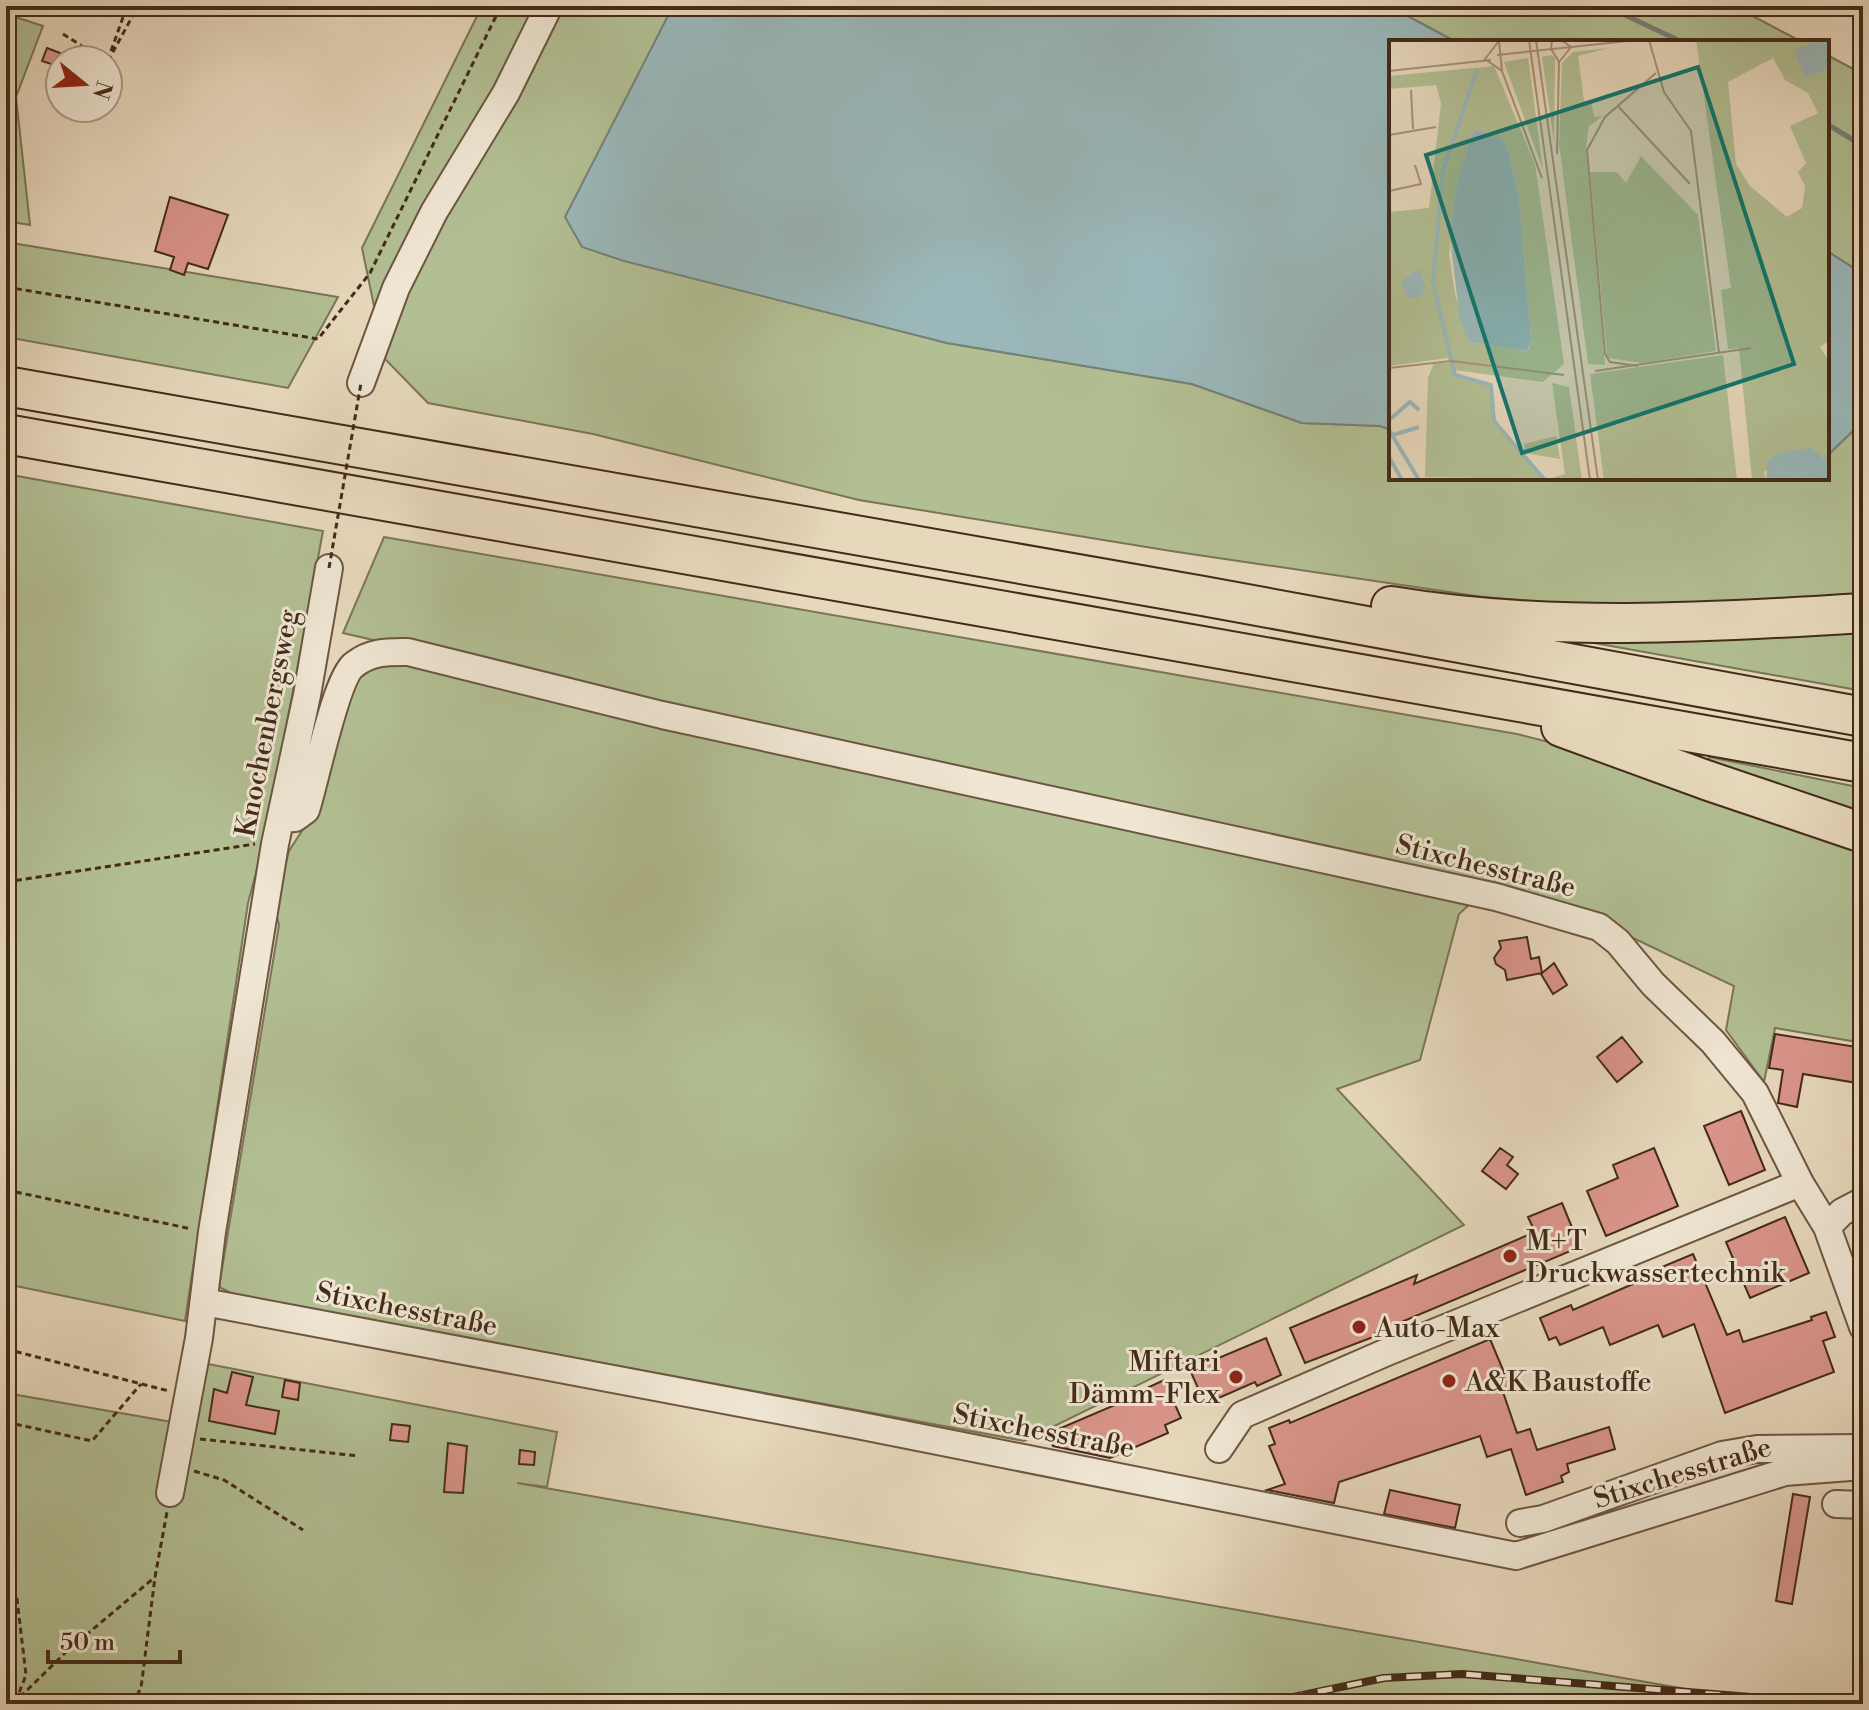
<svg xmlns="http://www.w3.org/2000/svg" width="1869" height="1710" viewBox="0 0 1869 1710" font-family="'Libre Bodoni',serif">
<rect width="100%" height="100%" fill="#e7d8bc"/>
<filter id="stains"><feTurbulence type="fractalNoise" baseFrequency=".0025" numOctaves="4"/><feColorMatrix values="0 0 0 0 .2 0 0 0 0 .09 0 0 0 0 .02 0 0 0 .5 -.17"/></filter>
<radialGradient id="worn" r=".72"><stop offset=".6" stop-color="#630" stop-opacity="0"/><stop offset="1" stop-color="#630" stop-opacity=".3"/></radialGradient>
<path fill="#b2bf93" stroke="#7b7556" stroke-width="2" d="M482,6h191l-25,53 153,246 146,38 245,41 110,39 79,3 10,4v48h339l21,2 9,-2h67v-22l36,-35v179l-247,8 -133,-11 -312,-46 -312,-51 -266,-66 -165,-31 -43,-44 -23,-111z
M1389,6h345l68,36h-346z
M6,14l37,12 -27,71 14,128 -24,-4z
M1827,55l36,19v200l-36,-23z
M6,242l332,55 -50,91 -282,-51z
M6,474l317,57 -57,304 -18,68 -63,418 -179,-37z
M384,537l1133,197 86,22 260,90v197l-88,-15 -11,54 -38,-52 8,-44 -122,-58 -1269,-295z
M1863,623v68l-297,-53z
M378,659l1093,244 -12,11 -39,146 -83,29 127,136 -440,216 -789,-146 -16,-8 60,-362 -5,-19 15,-55 25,-39 35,-124z
M1709,757l154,31v33l-156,-54z
M208,1364l349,68 -10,55 -30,-4 1254,221h-1765v-311l189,33z"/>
<path fill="#9ab8ba" stroke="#788079" stroke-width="2" d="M673,6h716l67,36h-65v388l-11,-4 -78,-3 -110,-39 -245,-41 -323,-82 -42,-14 -17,-30z
M1827,251l36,23v147l-36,35z"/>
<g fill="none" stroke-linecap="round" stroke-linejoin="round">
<path stroke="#788079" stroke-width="5" d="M1606,6l76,36
M1827,124l36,22"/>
</g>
<path fill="#da958b" stroke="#442b18" stroke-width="2" d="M47,48l13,5v14l-18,-6z
M170,197l58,18 -20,54 -20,-6 -4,12 -14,-5 4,-13 -19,-6z
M1527,937l4,22 8,-2 3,16 -35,7 -2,-10 -9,-6 -2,-6 7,-10 -2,-7z
M1554,963l13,22 -14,9 -12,-20z
M1775,1034l88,14v36l-60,-10 -6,33 -19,-4 5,-33 -14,-2z
M1622,1037l20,25 -25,20 -20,-25z
M1741,1111l24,59 -36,15 -25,-59z
M1500,1148l13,9 -6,8 11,9 -12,15 -24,-18z
M1654,1148l24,58 -72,30 -19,-45 31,-13 -5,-13z
M1562,1203l18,44 -205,86 1,3 -71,27 -15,-35 127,-53 -3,9 121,-52 -7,-15z
M1785,1217l24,56 -59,25 -24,-56z
M1693,1254l34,81 12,-5 4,12 69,-22 -1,-3 15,-5 9,25 -12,4 11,31 -109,41 -31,-89 -31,13 -5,-12 -48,20 -7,-18 -43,18 -4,-8 -7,3 -9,-22 31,-13 2,5 67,-29 -2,-4z
M1266,1338l15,37 -24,11 -2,-4 -50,22 -15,-34z
M1490,1339l21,50 -8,3 14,41 13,-4 7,21 72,-23 6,22 -48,15 2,8 -8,4 2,6 -37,13 -15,-46 -24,8 -7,-21 -141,46 -5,21 -67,-13 18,-6 -16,-38 6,-2 -6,-16 20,-8 1,3z
M232,1372l21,5 -7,28 33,6 -4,23 -66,-13 5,-32 13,4z
M285,1380l15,3 -2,17 -16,-3z
M1164,1380l17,38 -16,7 3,8 -58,25 -57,-12 -6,-12 103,-44 -1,-3z
M392,1424l18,2 -2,16 -18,-2z
M448,1443l19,3 -4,47 -19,-1z
M520,1450l15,2 -1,13 -15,-1z
M1390,1490l70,15 -5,23 -71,-14z
M1793,1494l17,3 -18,107 -16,-3z"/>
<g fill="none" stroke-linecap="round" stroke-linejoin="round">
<defs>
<path id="minor" d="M361,383l35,-95 38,-76 72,-119 43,-87
M281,819l14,-1 11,-8c9,-27 30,-134 49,-146 17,-13 33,-12 53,-12l254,63 834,182 103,30 19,15 35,42 60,58 42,51 45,90 27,44 36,100
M1827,1227l15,-15 21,-11
M204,1302l653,123 659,131 269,-84 78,-6
M1219,1449l23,-34 145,-63 413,-169
M170,1493l29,-155 13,-106 63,-388 32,-149 22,-127
M1836,1504l27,1
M1520,1523l23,-4 179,-64 35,-6 106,-1"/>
<path id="highway" d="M6,386l1197,210 660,121
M6,434l1857,329
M1391,606c157,26 314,17 472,7
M1561,727l145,53 157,53"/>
</defs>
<use href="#minor" stroke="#6d5641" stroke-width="30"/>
<use href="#highway" stroke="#442b18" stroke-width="42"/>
<path stroke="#442b18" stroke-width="3" stroke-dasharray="6 4" stroke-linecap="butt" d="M63,34l41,26
M111,51l16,-45
M108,61l30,-55
M6,287l312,52 52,-66 131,-267
M6,882l249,-38
M6,1190l186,39
M6,1349l163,42
M6,1422l86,19 49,-57
M200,1439l159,17
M194,1471l30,9 79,50
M6,1570l11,29 9,76 -9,23
M13,1704l54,-53 88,-74
M132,1704l9,-16 14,-111 12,-65"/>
<use href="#minor" stroke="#efe6d3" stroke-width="26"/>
<use href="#highway" stroke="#e7d8bc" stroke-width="38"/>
<defs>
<path id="rail" d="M1259,1704l125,-26 78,-4 377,30"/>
</defs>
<use href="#rail" stroke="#442b18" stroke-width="8"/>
<use href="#rail" stroke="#efe6d3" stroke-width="5" stroke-dasharray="15" stroke-linecap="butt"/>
<path stroke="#442b18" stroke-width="3" stroke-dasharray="6 4" stroke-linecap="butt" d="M329,568l32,-185"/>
</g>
<g fill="#8f2418" stroke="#efe6d3" stroke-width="3">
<circle cx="1510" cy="1256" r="8"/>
<circle cx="1359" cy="1327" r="8"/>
<circle cx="1236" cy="1377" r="8"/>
<circle cx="1449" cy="1381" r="8"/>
</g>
<g text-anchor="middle" stroke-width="6" stroke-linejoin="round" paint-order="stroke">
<g font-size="28" fill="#442b18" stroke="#efe6d3">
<text transform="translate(266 723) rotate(-79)" y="10">Knochenbergsweg</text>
<text transform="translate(1486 865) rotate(14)" y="10">Stixchesstraße</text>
<text transform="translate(407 1308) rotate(11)" y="10">Stixchesstraße</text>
<text transform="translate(1044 1430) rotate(11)" y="10">Stixchesstraße</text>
<text transform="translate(1682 1472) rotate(-17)" y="10">Stixchesstraße</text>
</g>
<g font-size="28" fill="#442b18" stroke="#efe6d3" text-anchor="start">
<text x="1526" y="1250">M+T<tspan x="1526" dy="32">Druckwassertechnik</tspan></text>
<text x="1375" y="1337">Auto-Max</text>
<text x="1220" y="1371" text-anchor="end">Miftari<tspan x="1220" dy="32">Dämm-Flex</tspan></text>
<text x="1465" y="1391">A&amp;K Baustoffe</text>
</g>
</g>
<g transform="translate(1389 40)">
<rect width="440" height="440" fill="#e7d8bc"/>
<path d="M307,0h133v301l-9,6 9,14v98l-38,-6 -27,19 2,8h-14l-13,-132 -11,1 -7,-59 10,-2zM384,18l12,22 23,13 10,20 -28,13 16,37 -8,9 7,14 -3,22 -15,9 -37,-31 -14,-22 -8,-82zM220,8l-31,8 6,45 7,-1 3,17 9,-1 -14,10 -3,22 19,217 -17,-1 -29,-220 3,-81 11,-11zM162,15l4,3 -1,84 -12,-85zM139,18l15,112 -39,-108zM105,26l41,98 29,200 -21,18 -89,-12 4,8 33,7 3,37 50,57 -119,-2 3,-99 6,-15h15l-1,-5 -59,8v-154l40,-4 12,-105 -5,-18 -47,4v-13zM89,89l24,10 6,10 11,47 12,144 -3,11 -59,-9 -14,-49 -6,-38 8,-73 14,-47zM252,116l57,59 18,136 -73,12 -36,-5 -17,-186h27l9,11zM334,315l14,125h-133l-14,-106zM163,343l17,4 13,93h-37l20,-6zM167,396l4,23 -36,-6v-9z" fill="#b2bf93" fill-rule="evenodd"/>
<path d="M430,0h10v28l-24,10 -11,-27zM89,89l24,10 6,10 11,47 12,144 -4,11 -58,-9 -9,-21 -10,-84 7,-55 14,-47zM30,229l7,17 -5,11 -12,2 -9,-17zM422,408l13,11 5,-6v27h-63l2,-20 13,-8z" fill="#9ab8ba"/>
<path fill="none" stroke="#9ab8ba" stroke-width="4" d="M88,30l-34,101 -10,112 22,92 36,10 3,36 51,59M0,380l21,-18 9,8M0,390l30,50M4,395l26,-8M0,417l13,23"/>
<path fill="none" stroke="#a6937a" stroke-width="2" d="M110,0l3,31 40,107M140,0l61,440M147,0l62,440M163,0l-1,9 8,13 -2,92M260,0l15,52 27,39 28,222M110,1l-14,18 17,12M108,15l140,-15M170,22l12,-15 -10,-7M0,31l102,-11M22,50l2,39M228,65l73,79M0,95l47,-8M0,151l32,-7 -6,-19M249,326l-28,-4 -5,-8 -18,-204 18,-33 51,-44M0,328l62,-7 113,14M206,331l156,-23"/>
<path fill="#0f766e" fill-opacity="0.15" stroke="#0f766e" stroke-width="4" d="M309,27l96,297 -272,89 -96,-298z"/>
<rect width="440" height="440" fill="none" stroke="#442b18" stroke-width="4"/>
</g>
<rect width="1869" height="1710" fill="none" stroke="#e7d8bc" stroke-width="32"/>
<rect x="8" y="8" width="1853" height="1694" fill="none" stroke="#442b18" stroke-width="4"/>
<rect x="16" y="16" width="1837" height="1678" fill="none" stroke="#442b18" stroke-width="2"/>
<g transform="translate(84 84) rotate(108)"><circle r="38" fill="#efe6d3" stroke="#ab9b88" stroke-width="2"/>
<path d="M0-6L14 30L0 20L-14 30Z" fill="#8f2418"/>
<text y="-12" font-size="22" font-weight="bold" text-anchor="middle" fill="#442b18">N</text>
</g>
<path d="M48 1650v12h132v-12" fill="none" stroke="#442b18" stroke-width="4"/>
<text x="60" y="1650" font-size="24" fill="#442b18" stroke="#efe6d3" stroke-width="6" paint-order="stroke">50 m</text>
<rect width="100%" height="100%" filter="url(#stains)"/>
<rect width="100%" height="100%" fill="url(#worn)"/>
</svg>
